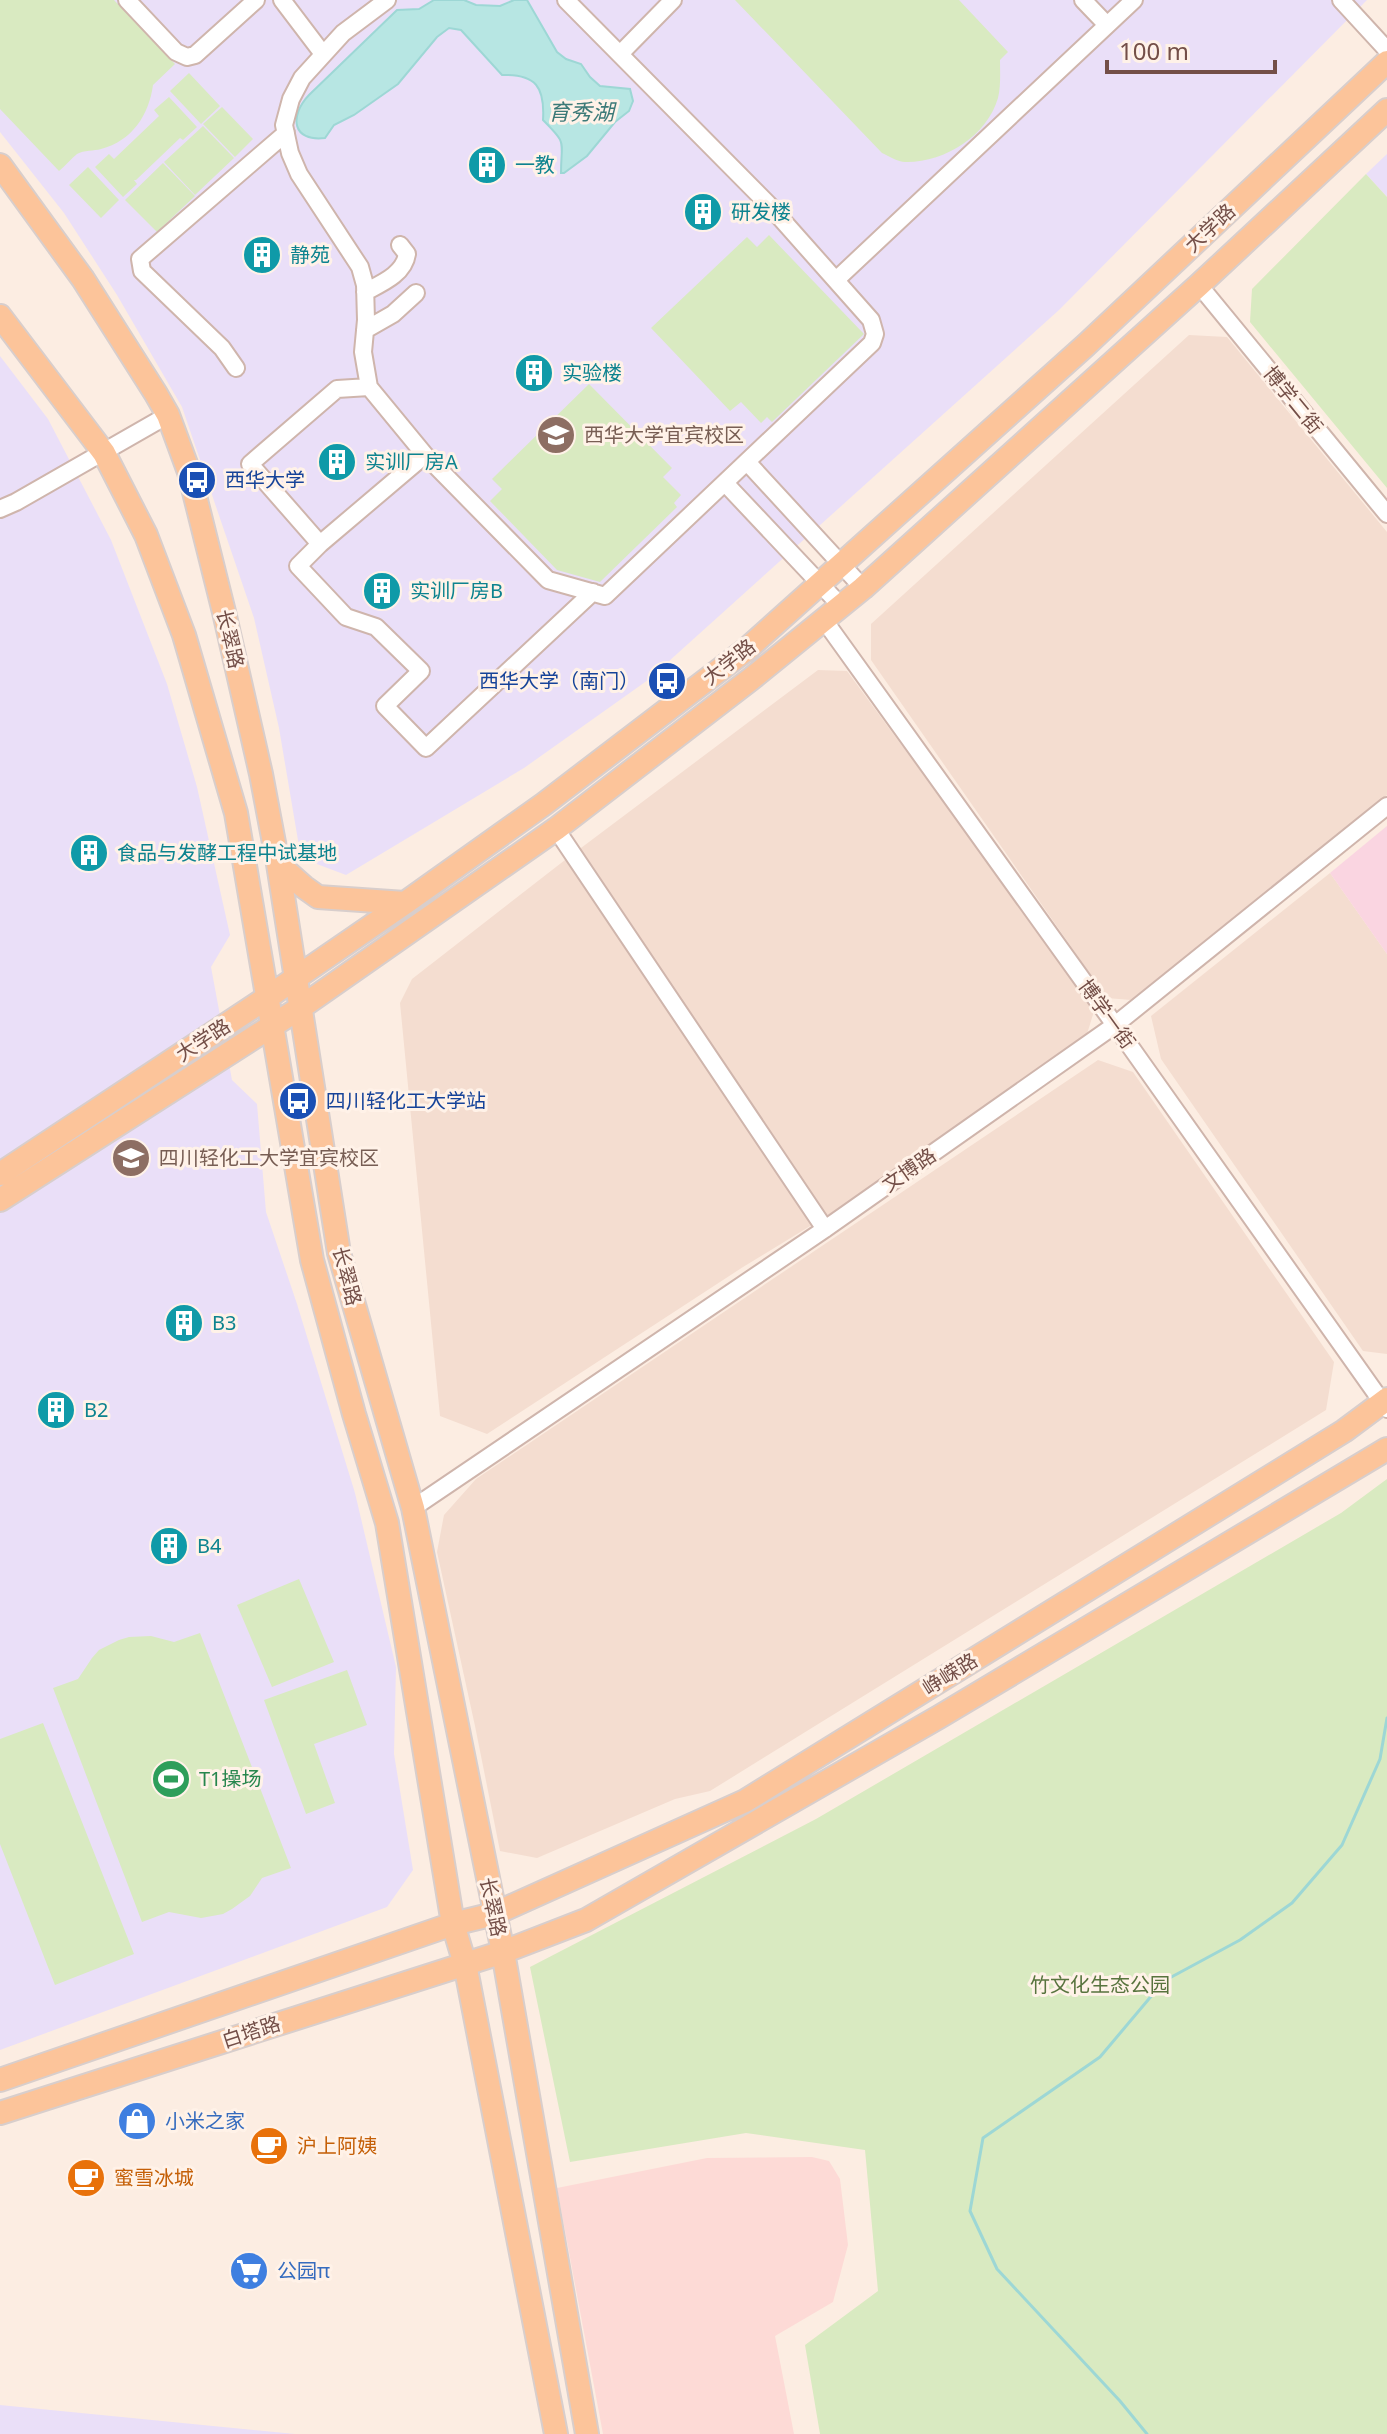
<svg xmlns="http://www.w3.org/2000/svg" width="1387" height="2434" viewBox="0 0 1387 2434" font-family="'Noto Sans','Noto Sans SC',sans-serif">
<rect width="100%" height="100%" fill="#fcede2"/>
<path fill="#f4ddd0" d="M1189,335l38,2 160,195v263l-256,205 -24,-2 -236,-338v-36z
M818,670l29,1 248,337 -8,26 -254,178 -90,55 -256,167 -47,-18 -40,-413 12,-24 153,-119z
M1330,873l57,81v400l-24,-3 -202,-292 -10,-43z
M1098,1060l35,12 201,290 -8,48 -616,381 -35,8 -138,59 -37,-7 -25,-125 -38,-174 7,-37 32,-36z"/>
<path fill="#fddad6" d="M812,2157l17,4 11,18 8,66 -15,57 -58,34 19,98h-191l-46,-246 150,-30z"/>
<path fill="#eadff8" d="M0,0h1367l-308,310 -411,370 -124,88 -178,107 -45,-17 -22,-130 -25,-110 -72,-211 -65,-112 -53,-82 -64,-81z
M1387,154v43l-21,-23z
M0,356l48,63 63,121 56,144 30,103 33,148 -19,32 21,113 25,24 9,108 31,92 58,189 41,174 -2,87 19,116 -26,37 -387,143z
M0,2405l295,29h-295z"/>
<path fill="#fad5e1" d="M1387,826v128l-57,-81z"/>
<path fill="#d9eac1" d="M0,0h114l61,64 -22,21c-4,30 -21,56 -52,64 -7,2 -17,1 -24,5 -6,5 -12,12 -18,17l-59,-62z
M735,0h224l49,52 -8,8c0,12 1,26 -2,38 -11,38 -54,65 -93,64 -7,0 -16,-6 -23,-9z
M189,73l31,33 -19,18 -31,-33z
M169,97l28,30 -14,13 -3,-2 -44,42h-2l3,4 -14,13 -28,-30 14,-13 5,5 45,-43 -5,-6z
M222,107l31,32 -18,18 -32,-33z
M203,126l31,32 -39,37 -31,-33z
M163,163l32,33 -38,36 -32,-32z
M88,167l31,33 -18,18 -32,-33z
M1366,174l21,23v291l-137,-166 2,-33z
M769,235l95,99 -92,88 -5,-5 -6,6 -20,-21 -11,9 -79,-83 96,-91 10,10z
M589,384l83,84 -9,9 18,18 -7,8 3,4 -77,75 -43,-12 -67,-69 12,-12 -10,-10z
M1387,1479v955h-567l-15,-89 73,-54 -13,-141 -119,-17 -176,29 -40,-195 286,-148 525,-306z
M299,1579l35,83 -62,25 -35,-82z
M200,1633l91,235 -29,10 -12,18 -18,13 -9,5 -22,4 -32,-6 -27,10 -89,-234 25,-9 14,-21 7,-8 20,-10 10,-3 22,-1 23,6z
M347,1670l20,55 -53,19 21,59 -29,11 -42,-114z
M43,1723l91,231 -79,31 -55,-141v-105z"/>
<path fill="#b7e6e3" stroke="#9dd7d5" stroke-width="2" d="M434,0h30l12,5 24,1 14,-6h13l30,52 9,7 15,5 9,13 10,9 30,3 3,12 -4,10 -14,11 -28,34 -23,17h-3c0,-33 7,-28 -18,-53 2,-33 -7,-46 -41,-45l-41,-45 -12,-2 -12,9 -39,47 -44,31 -20,10 -9,13c-33,4 -36,-22 -16,-43l88,-85 22,-1z"/>
<g fill="none" stroke-linecap="round" stroke-linejoin="round">
<path stroke="#9dd7d5" stroke-width="3" d="M1147,2434l-27,-33 -123,-132 -27,-58 13,-73 117,-81 64,-76 76,-41 52,-37 50,-58 38,-86 7,-41"/>
<defs>
<path id="minor" d="M127,0l49,52 11,5 8,-2 61,-55
M282,0l41,54
M387,0l-44,33 -41,45 -11,21 -7,26 6,28 9,21 61,93 5,18 1,35 -3,32 6,35 56,68 123,125 57,16 267,-253 3,-9 -4,-14 -103,-116 -202,-204
M1083,0l24,25
M1341,0l46,50
M620,54l53,-54
M836,280l298,-280
M1199,285l188,229
M365,292c17,-9 39,-18 42,-38l-7,-9
M365,330l28,-16 23,-21
M236,368l-14,-20 -80,-77 -2,-12 146,-126
M369,387l-32,2 -87,75 70,80 -22,22 48,51 30,10 45,44 -36,35 41,42 167,-156
M748,463l115,125
M725,483l116,123
M0,509l16,-7 152,-87
M320,544l105,-89
M824,620l291,405 272,384
M556,829l269,400
M413,1508l412,-279 290,-204 272,-219"/>
<path id="major" d="M0,165l83,114 73,115 12,21 21,57 35,140 37,162 17,90 61,389 74,255 90,444 84,482
M0,316l104,137 42,82 38,100 52,178 76,447 42,154 33,109 66,401 12,40 91,470
M278,864l26,23 14,10 87,6
M0,1174l268,-177 137,-94 139,-99 203,-155 339,-304 301,-283
M0,1200l300,-192 256,-179 195,-150 112,-91 336,-303 188,-175
M0,2080l453,-156 41,-10 251,-113 599,-370 43,-32
M0,2113l503,-161 83,-32 353,-203 448,-268"/>
</defs>
<use href="#minor" stroke="#cfb5ac" stroke-width="20"/>
<use href="#major" stroke="#d8cecc" stroke-width="26"/>
<use href="#minor" stroke="#fff" stroke-width="16"/>
<use href="#major" stroke="#fcc49a" stroke-width="22"/>
</g>
<defs>
<symbol id="building-disc" viewBox="-11 -11 22 22"><circle r="9.5" fill="#0f9aa8" stroke="#fff2e8"/><path d="M-4-6H4V6H1V3H-1V6H-4ZM-2.5-4.3h1.7v1.8h-1.7ZM.8-4.3h1.7v1.8H.8ZM-2.5-1h1.7V.8h-1.7ZM.8-1h1.7V.8H.8Z" fill="#fff"/></symbol>
<symbol id="university-disc" viewBox="-11 -11 22 22"><circle r="9.5" fill="#8d6e63" stroke="#fff2e8"/><path d="M0-5L7-2L0 1L-7-2ZM-4 1L0 2.5L4 1V4Q0 6-4 4Z" fill="#fff"/></symbol>
<symbol id="bus-disc" viewBox="-11 -11 22 22"><circle r="9.5" fill="#1a4fb4" stroke="#fff2e8"/><path d="M-5-6H5V4H4V6H2V4H-2V6H-4V4H-5ZM-3.5-4V0h7V-4ZM-3.5 1.2v1.5H-2V1.2ZM2 1.2v1.5H3.5V1.2Z" fill="#fff"/></symbol>
<symbol id="stadium-disc" viewBox="-11 -11 22 22"><circle r="9.5" fill="#2e9e5b" stroke="#fff2e8"/><path d="M0-5a6.5 5 0 1 0 0 10a6.5 5 0 1 0 0-10ZM-3.5-1.8h7v3.6h-7Z" fill="#fff"/></symbol>
<symbol id="shop-disc" viewBox="-11 -11 22 22"><circle r="9.5" fill="#3f7fe0" stroke="#fff2e8"/><path d="M-5-2.5h2.3a2.7 3.5 0 0 1 5.4 0H5L5.5 6h-11ZM-1.5-2.5h3a1.5 2.3 0 0 0-3 0Z" fill="#fff"/></symbol>
<symbol id="cafe-disc" viewBox="-11 -11 22 22"><circle r="9.5" fill="#e8710a" stroke="#fff2e8"/><path d="M-5.5-4.5H6V0H3Q3 3.5 0 3.5H-2.5Q-5.5 3.5-5.5 0ZM3-3.2v2h1.7v-2ZM-6 4.5H4V6H-6Z" fill="#fff"/></symbol>
<symbol id="supermarket-disc" viewBox="-11 -11 22 22"><circle r="9.5" fill="#3f7fe0" stroke="#fff2e8"/><path d="M-6-5.5h2.5l.6 2H6L4.5 2H-2.5L-4.4-4H-6ZM-1.5 3.2a1.3 1.3 0 1 0 .1 0ZM3 3.2a1.3 1.3 0 1 0 .1 0Z" fill="#fff"/></symbol>
</defs>
<g fill-rule="evenodd">
<use href="#building-disc" x="465" y="143" width="44" height="44"/>
<use href="#building-disc" x="681" y="190" width="44" height="44"/>
<use href="#building-disc" x="240" y="233" width="44" height="44"/>
<use href="#building-disc" x="512" y="351" width="44" height="44"/>
<use href="#university-disc" x="534" y="413" width="44" height="44"/>
<use href="#building-disc" x="315" y="440" width="44" height="44"/>
<use href="#bus-disc" x="175" y="458" width="44" height="44"/>
<use href="#building-disc" x="360" y="569" width="44" height="44"/>
<use href="#bus-disc" x="645" y="659" width="44" height="44"/>
<use href="#building-disc" x="67" y="831" width="44" height="44"/>
<use href="#bus-disc" x="276" y="1079" width="44" height="44"/>
<use href="#university-disc" x="109" y="1136" width="44" height="44"/>
<use href="#building-disc" x="162" y="1301" width="44" height="44"/>
<use href="#building-disc" x="34" y="1388" width="44" height="44"/>
<use href="#building-disc" x="147" y="1524" width="44" height="44"/>
<use href="#stadium-disc" x="149" y="1757" width="44" height="44"/>
<use href="#shop-disc" x="115" y="2099" width="44" height="44"/>
<use href="#cafe-disc" x="247" y="2124" width="44" height="44"/>
<use href="#cafe-disc" x="64" y="2156" width="44" height="44"/>
<use href="#supermarket-disc" x="227" y="2249" width="44" height="44"/>
</g>
<g text-anchor="middle" stroke-width="6" stroke-linejoin="round" paint-order="stroke">
<g font-size="20" fill="#0d838f" stroke="#fff2e8" text-anchor="start">
<text x="515" y="172">一教</text>
<text x="731" y="219">研发楼</text>
<text x="290" y="262">静苑</text>
<text x="562" y="380">实验楼</text>
<text x="365" y="469">实训厂房A</text>
<text x="410" y="598">实训厂房B</text>
<text x="117" y="860">食品与发酵工程中试基地</text>
<text x="212" y="1330">B3</text>
<text x="84" y="1417">B2</text>
<text x="197" y="1553">B4</text>
</g>
<g font-size="20" fill="#744f48" stroke="#fff2e8">
<text transform="translate(1210 228) rotate(-43)" y="7">大学路</text>
<text transform="translate(1293 400) rotate(51)" y="7">博学二街</text>
<text transform="translate(230 639) rotate(77)" y="7">长翠路</text>
<text transform="translate(729 662) rotate(-38)" y="7">大学路</text>
<text transform="translate(1107 1014) rotate(54)" y="7">博学一街</text>
<text transform="translate(203 1040) rotate(-33)" y="7">大学路</text>
<text transform="translate(909 1170) rotate(-35)" y="7">文博路</text>
<text transform="translate(347 1276) rotate(75)" y="7">长翠路</text>
<text transform="translate(950 1674) rotate(-32)" y="7">峥嵘路</text>
<text transform="translate(493 1907) rotate(78)" y="7">长翠路</text>
<text transform="translate(251 2032) rotate(-18)" y="7">白塔路</text>
</g>
<g font-size="20" fill="#785e54" stroke="#fff2e8" text-anchor="start">
<text x="584" y="442">西华大学宜宾校区</text>
<text x="159" y="1165">四川轻化工大学宜宾校区</text>
</g>
<g font-size="20" fill="#164399" stroke="#fff2e8" text-anchor="start">
<text x="225" y="487">西华大学</text>
<text x="639" y="688" text-anchor="end">西华大学（南门）</text>
<text x="326" y="1108">四川轻化工大学站</text>
</g>
<g font-size="20" fill="#27864d" stroke="#fff2e8" text-anchor="start">
<text x="199" y="1786">T1操场</text>
</g>
<g font-size="20" fill="#58743e" stroke="#fff2e8">
<text x="1100" y="1992">竹文化生态公园</text>
</g>
<g font-size="20" fill="#366cbe" stroke="#fff2e8" text-anchor="start">
<text x="165" y="2128">小米之家</text>
<text x="277" y="2278">公园π</text>
</g>
<g font-size="20" fill="#c56008" stroke="#fff2e8" text-anchor="start">
<text x="297" y="2153">沪上阿姨</text>
<text x="114" y="2185">蜜雪冰城</text>
</g>
<g font-size="22" font-style="italic" fill="#3c7a78" stroke="#fff2e8">
<text x="581" y="120">育秀湖</text>
</g>
</g>
<path d="M1107 60v12h168v-12" fill="none" stroke="#744f48" stroke-width="4"/>
<text x="1119" y="60" font-size="24" fill="#744f48" stroke="#fff2e8" stroke-width="6" paint-order="stroke">100 m</text>
</svg>
